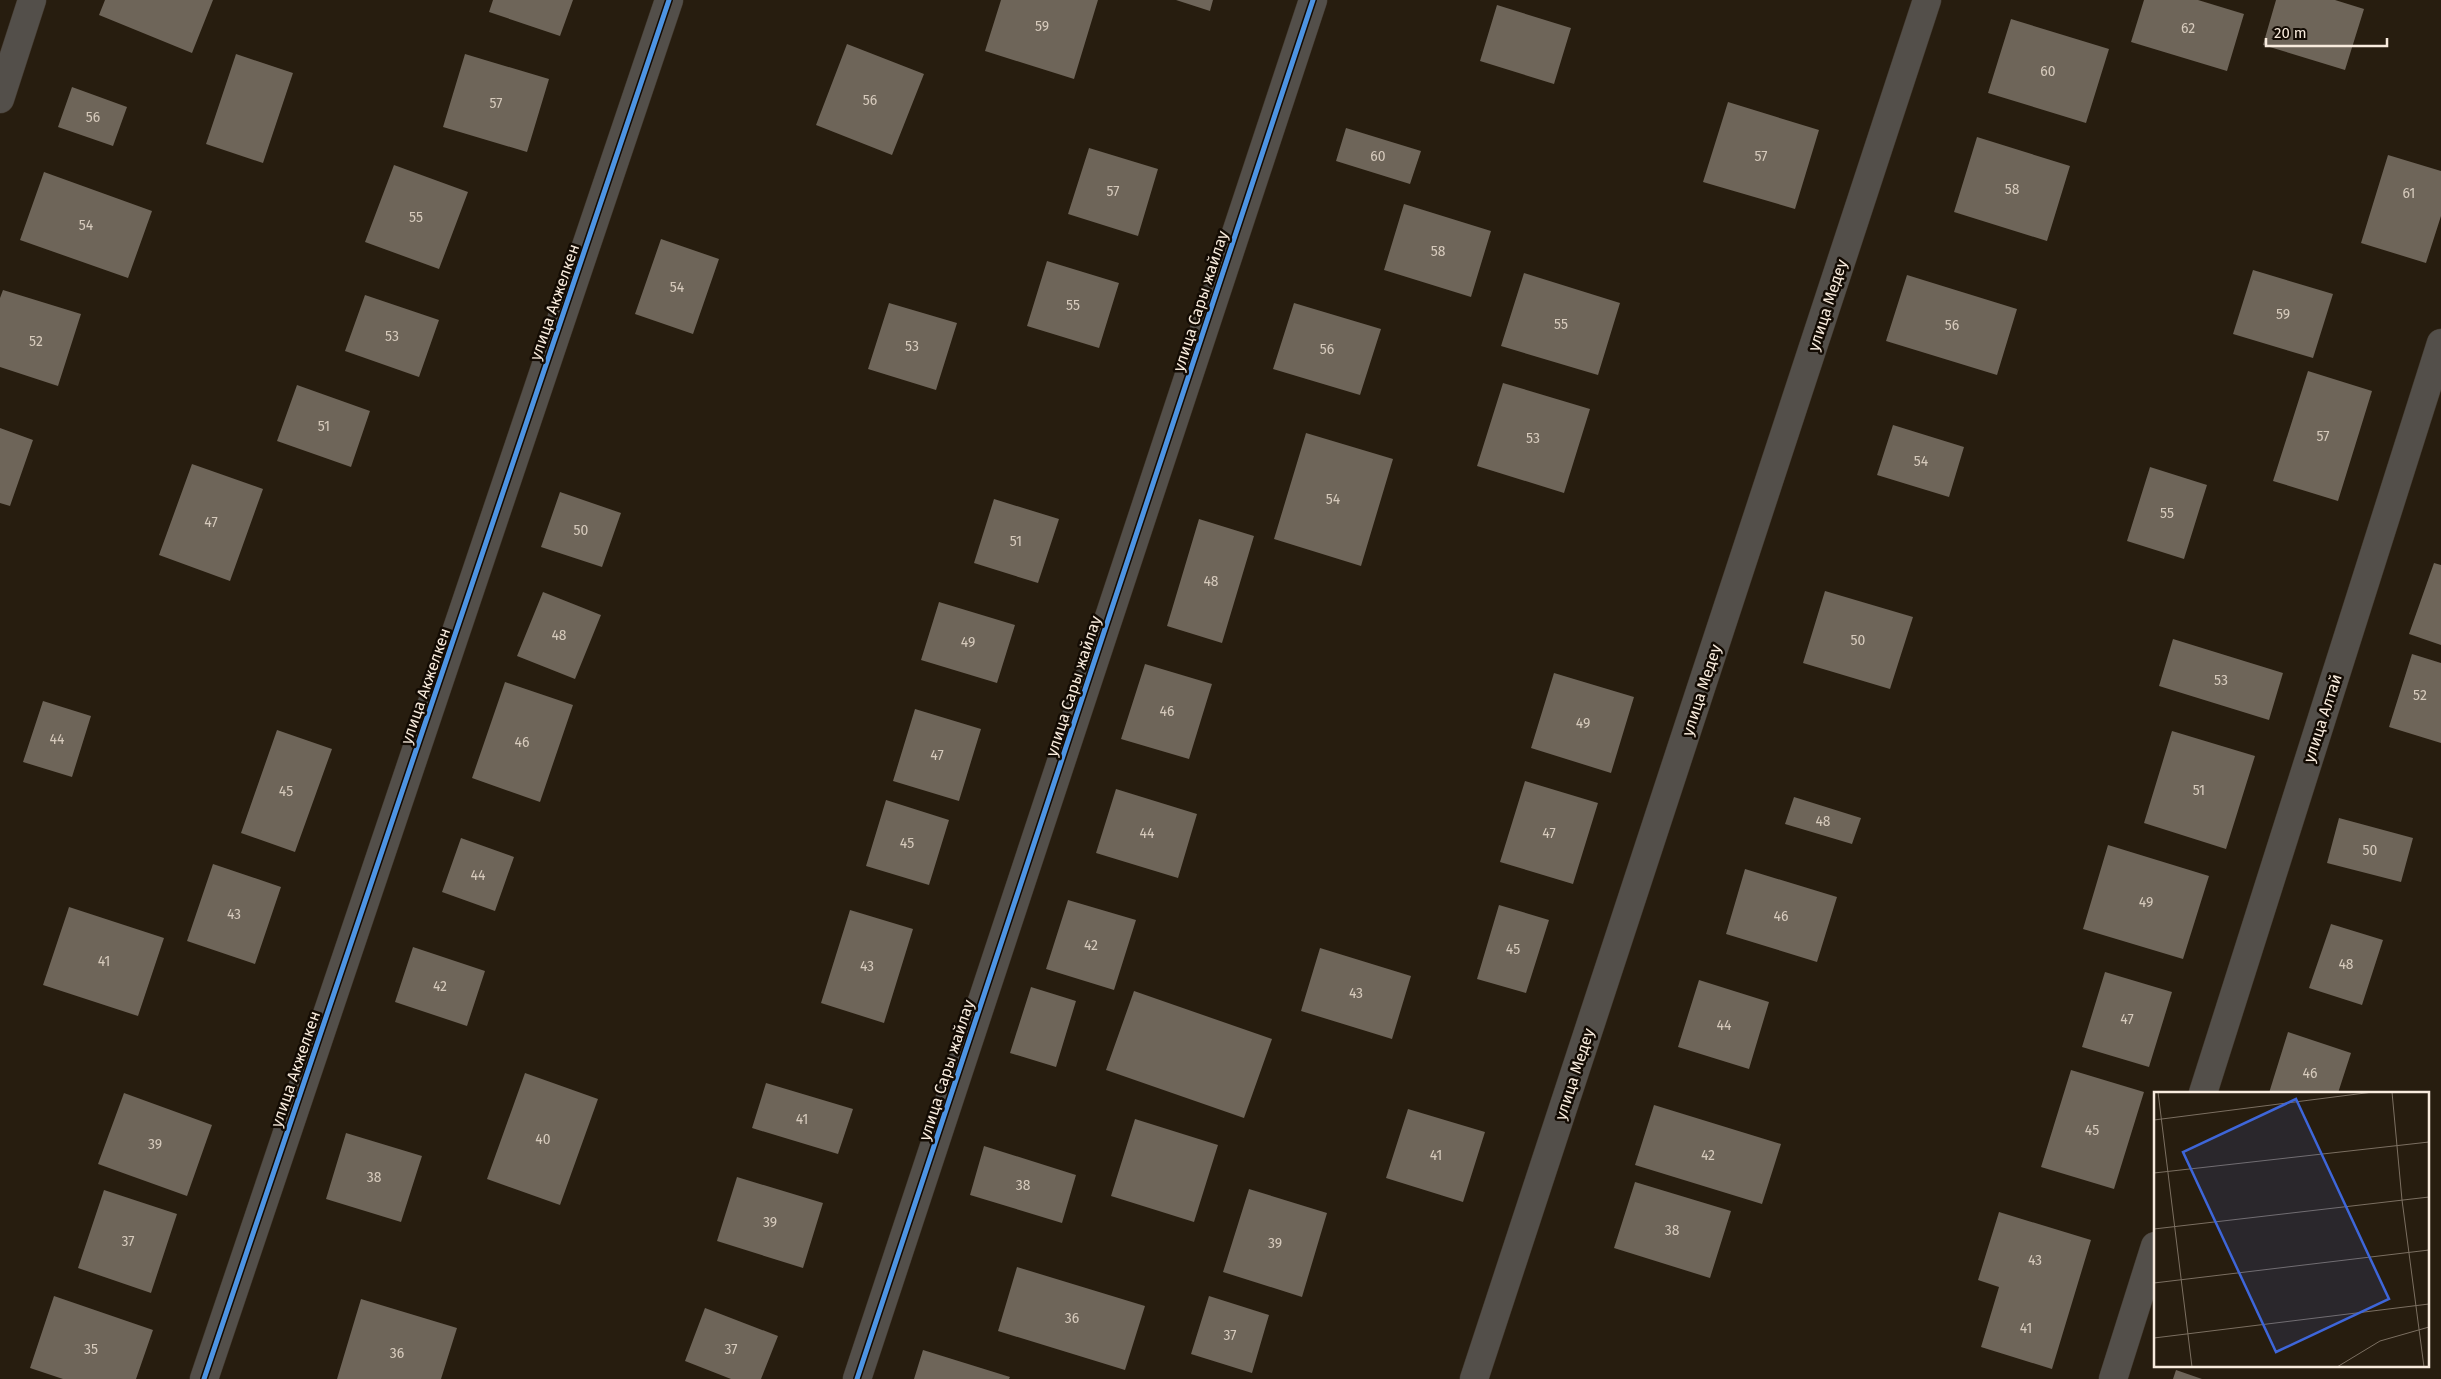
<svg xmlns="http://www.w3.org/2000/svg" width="2441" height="1379" viewBox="0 0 2441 1379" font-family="'Fira Sans',sans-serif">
<rect width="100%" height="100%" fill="#271d0f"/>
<path fill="#6e6559" d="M105,0h108l-21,53 -93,-38z
M493,0h80l-13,36 -71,-24z
M1001,0h97l-24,79 -89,-28z
M1176,0h37l-3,11z
M2144,0h54l46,14 -17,57 -96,-29z
M2276,0h59l29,9 -19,61 -82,-25z
M1497,5l74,23 -17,56 -74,-23z
M2011,19l98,30 -23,74 -98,-30z
M847,44l77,30 -32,81 -76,-30z
M236,54l57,19 -30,90 -57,-19z
M465,54l84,25 -22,73 -84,-25z
M72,87l55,20 -14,39 -55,-19z
M1728,102l91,28 -24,79 -92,-27z
M1346,128l75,23 -11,33 -74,-23z
M1977,137l93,29 -23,75 -93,-29z
M1089,148l69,21 -20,67 -70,-22z
M2388,155l53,16v45l-15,47 -65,-20z
M394,165l74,27 -29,77 -74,-27z
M44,172l108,39 -24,67 -108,-38z
M1404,204l87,27 -20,66 -87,-27z
M661,239l58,20 -26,75 -58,-20z
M1047,261l72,22 -20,65 -72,-22z
M2253,270l80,24 -20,64 -80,-24z
M1524,273l96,30 -22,72 -97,-29z
M1907,275l110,34 -20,66 -111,-34z
M3,290l78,24 -23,72 -58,-19v-69z
M365,295l74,25 -20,57 -74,-26z
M889,303l68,20 -21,67 -68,-21z
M1294,303l87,26 -21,66 -87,-26z
M2308,371l64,20 -34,110 -65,-20z
M1503,383l87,26 -26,84 -87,-27z
M297,385l73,26 -19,56 -74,-26z
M1893,425l71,22 -15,50 -72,-22z
M0,428l33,12 -23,66 -10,-3z
M1306,433l87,26 -32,107 -87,-27z
M192,464l71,25 -33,92 -71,-26z
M2150,467l57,18 -23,74 -57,-18z
M560,492l61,21 -19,54 -61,-20z
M994,499l65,20 -21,64 -64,-20z
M1199,519l55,17 -32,107 -55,-17z
M2434,563l7,2v80l-32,-11z
M1825,591l88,26 -23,72 -87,-26z
M543,592l58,23 -26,64 -58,-23z
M939,602l76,23 -18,58 -76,-23z
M2173,639l110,34 -14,47 -110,-34z
M2412,654l29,9v80l-52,-16z
M1145,664l67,20 -23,75 -68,-20z
M1554,673l80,24 -23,76 -80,-25z
M505,682l68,23 -33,97 -68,-24z
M43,701l48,15 -19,61 -49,-15z
M915,709l66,20 -22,72 -66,-20z
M277,730l55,19 -37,103 -54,-19z
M2172,731l83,25 -29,93 -82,-26z
M1525,781l73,22 -25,81 -73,-22z
M1116,789l81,25 -19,64 -82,-25z
M1794,797l67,21 -9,26 -67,-20z
M886,800l63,20 -20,65 -63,-19z
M2339,818l74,20 -12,44 -74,-19z
M461,838l53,19 -19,54 -53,-19z
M2108,845l101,31 -26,83 -100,-30z
M213,864l68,23 -26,77 -68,-23z
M1745,869l92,28 -20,65 -91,-28z
M1068,900l68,20 -22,70 -68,-21z
M1499,905l50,15 -23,73 -49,-14z
M69,907l95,31 -26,78 -95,-31z
M850,910l63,19 -29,94 -63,-20z
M2331,924l52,16 -21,65 -53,-17z
M413,947l72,24 -18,55 -72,-24z
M1320,948l91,28 -19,63 -91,-28z
M2105,972l67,20 -23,75 -67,-20z
M1699,980l70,22 -20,67 -71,-22z
M1031,987l45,14 -20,66 -46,-14z
M1134,991l138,48 -28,79 -138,-48z
M2288,1032l63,21 -13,40h-69z
M2071,1070l73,22 -30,97 -73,-22z
M525,1073l73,26 -38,106 -73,-26z
M766,1083l87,26 -15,45 -86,-26z
M124,1093l88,32 -25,71 -89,-32z
M1654,1105l127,39 -19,60 -127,-39z
M1408,1109l77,23 -22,70 -77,-24z
M1135,1119l83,26 -24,77 -83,-26z
M346,1133l76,23 -21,66 -75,-23z
M984,1146l92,29 -14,48 -92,-28z
M737,1177l86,26 -20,65 -86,-27z
M1635,1182l96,29 -21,67 -96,-30z
M1249,1189l78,24 -25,84 -79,-25z
M104,1190l73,24 -26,79 -73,-25z
M1999,1212l92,28 -39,129 -71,-22 18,-60 -21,-7z
M1017,1267l128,39 -20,64 -127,-39z
M54,1296l99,34 -17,49h-73l-33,-11z
M1209,1296l60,19 -17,58 -61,-19z
M361,1299l96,29 -16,51h-104z
M705,1308l73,28 -17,43h-30l-46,-18z
M923,1350l87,27 -1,2h-95z
M2176,1370l26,9h-29z"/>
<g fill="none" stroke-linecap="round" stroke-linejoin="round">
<defs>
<path id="minor" d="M0,99l32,-99
M2203,1093l238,-750
M204,1379l465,-1379
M857,1379l456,-1379
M1474,1379l453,-1379
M2113,1379l42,-133"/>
</defs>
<use href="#minor" stroke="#43392e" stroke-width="29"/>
<use href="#minor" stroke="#534f4a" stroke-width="28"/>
<defs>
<path id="cycleway" d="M204,1379l465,-1379
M857,1379l456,-1379"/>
</defs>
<use href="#cycleway" stroke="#130b03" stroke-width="8"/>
<use href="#cycleway" stroke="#4d94e3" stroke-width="5"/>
</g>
<g text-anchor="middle" stroke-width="5" stroke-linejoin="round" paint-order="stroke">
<g font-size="14" fill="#d6cabc">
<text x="1042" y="31">59</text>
<text x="2188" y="33">62</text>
<text x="2048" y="76">60</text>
<text x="870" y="105">56</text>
<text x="496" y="108">57</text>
<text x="93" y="122">56</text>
<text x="1378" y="161">60</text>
<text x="1761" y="161">57</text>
<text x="2012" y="194">58</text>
<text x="1113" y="196">57</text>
<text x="2409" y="198">61</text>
<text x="416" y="222">55</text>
<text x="86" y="230">54</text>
<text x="1438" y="256">58</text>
<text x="677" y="292">54</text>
<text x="1073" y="310">55</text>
<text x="2283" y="319">59</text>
<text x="1561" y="329">55</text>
<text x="1952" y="330">56</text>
<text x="392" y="341">53</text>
<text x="36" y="346">52</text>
<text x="912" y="351">53</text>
<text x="1327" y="354">56</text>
<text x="324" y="431">51</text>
<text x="2323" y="441">57</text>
<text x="1533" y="443">53</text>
<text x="1921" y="466">54</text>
<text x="1333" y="504">54</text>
<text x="2167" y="518">55</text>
<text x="211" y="527">47</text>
<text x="581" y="535">50</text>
<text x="1016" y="546">51</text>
<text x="1211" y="586">48</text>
<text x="559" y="640">48</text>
<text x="1858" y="645">50</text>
<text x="968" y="647">49</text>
<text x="2221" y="685">53</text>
<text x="2420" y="700">52</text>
<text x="1167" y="716">46</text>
<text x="1583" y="728">49</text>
<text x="57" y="744">44</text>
<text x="522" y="747">46</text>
<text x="937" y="760">47</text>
<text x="2199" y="795">51</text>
<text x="286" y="796">45</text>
<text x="1823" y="826">48</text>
<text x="1147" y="838">44</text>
<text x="1549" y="838">47</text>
<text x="907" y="848">45</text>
<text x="2370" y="855">50</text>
<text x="478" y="880">44</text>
<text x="2146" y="907">49</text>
<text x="234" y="919">43</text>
<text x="1781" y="921">46</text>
<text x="1091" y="950">42</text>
<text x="1513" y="954">45</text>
<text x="104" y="966">41</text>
<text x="2346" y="969">48</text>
<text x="867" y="971">43</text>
<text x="440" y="991">42</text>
<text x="1356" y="998">43</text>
<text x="2127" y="1024">47</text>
<text x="1724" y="1030">44</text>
<text x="2310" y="1078">46</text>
<text x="802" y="1124">41</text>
<text x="2092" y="1135">45</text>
<text x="543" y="1144">40</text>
<text x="155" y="1149">39</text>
<text x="1436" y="1160">41</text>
<text x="1708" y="1160">42</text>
<text x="374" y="1182">38</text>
<text x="1023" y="1190">38</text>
<text x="770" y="1227">39</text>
<text x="1672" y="1235">38</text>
<text x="128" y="1246">37</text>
<text x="1275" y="1248">39</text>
<text x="2035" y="1265">43</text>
<text x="1072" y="1323">36</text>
<text x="2026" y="1333">41</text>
<text x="1230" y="1340">37</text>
<text x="91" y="1354">35</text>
<text x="731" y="1354">37</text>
<text x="397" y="1358">36</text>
</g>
<g font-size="16" fill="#f8ebdd" stroke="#130b03">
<text transform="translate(1200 301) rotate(-72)" y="6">улица Сары жайлау</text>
<text transform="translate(554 302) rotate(-71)" y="6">улица Акжелкен</text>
<text transform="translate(1827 305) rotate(-72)" y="6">улица Медеу</text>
<text transform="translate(425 686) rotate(-71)" y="6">улица Акжелкен</text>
<text transform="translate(1073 686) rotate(-72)" y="6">улица Сары жайлау</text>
<text transform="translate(1701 690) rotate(-72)" y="6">улица Медеу</text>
<text transform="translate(2322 718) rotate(-72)" y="6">улица Алтай</text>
<text transform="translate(295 1069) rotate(-71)" y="6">улица Акжелкен</text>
<text transform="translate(946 1070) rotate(-72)" y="6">улица Сары жайлау</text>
<text transform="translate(1574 1074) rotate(-72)" y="6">улица Медеу</text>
</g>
</g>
<g transform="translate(2154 1092)">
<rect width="275" height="275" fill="#271d0f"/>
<path fill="none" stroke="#7b6f61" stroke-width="1" d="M4,0l34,275M238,0l10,108 22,167M0,28l219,-28M0,81l275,-31M0,137l275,-32M0,191l275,-33M0,246l275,-34M183,275l43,-26 49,-14"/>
<path fill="#3e66d9" fill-opacity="0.15" stroke="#3e66d9" stroke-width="2.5" d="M142,7l93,200 -113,53 -93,-200z"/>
<rect width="275" height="275" fill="none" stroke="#f8ebdd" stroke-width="2.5"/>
</g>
<path d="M2266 38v8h121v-8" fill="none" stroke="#f8ebdd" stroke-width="2.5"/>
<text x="2274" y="38" font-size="15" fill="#f8ebdd" stroke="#130b03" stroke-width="4" paint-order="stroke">20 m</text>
</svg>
